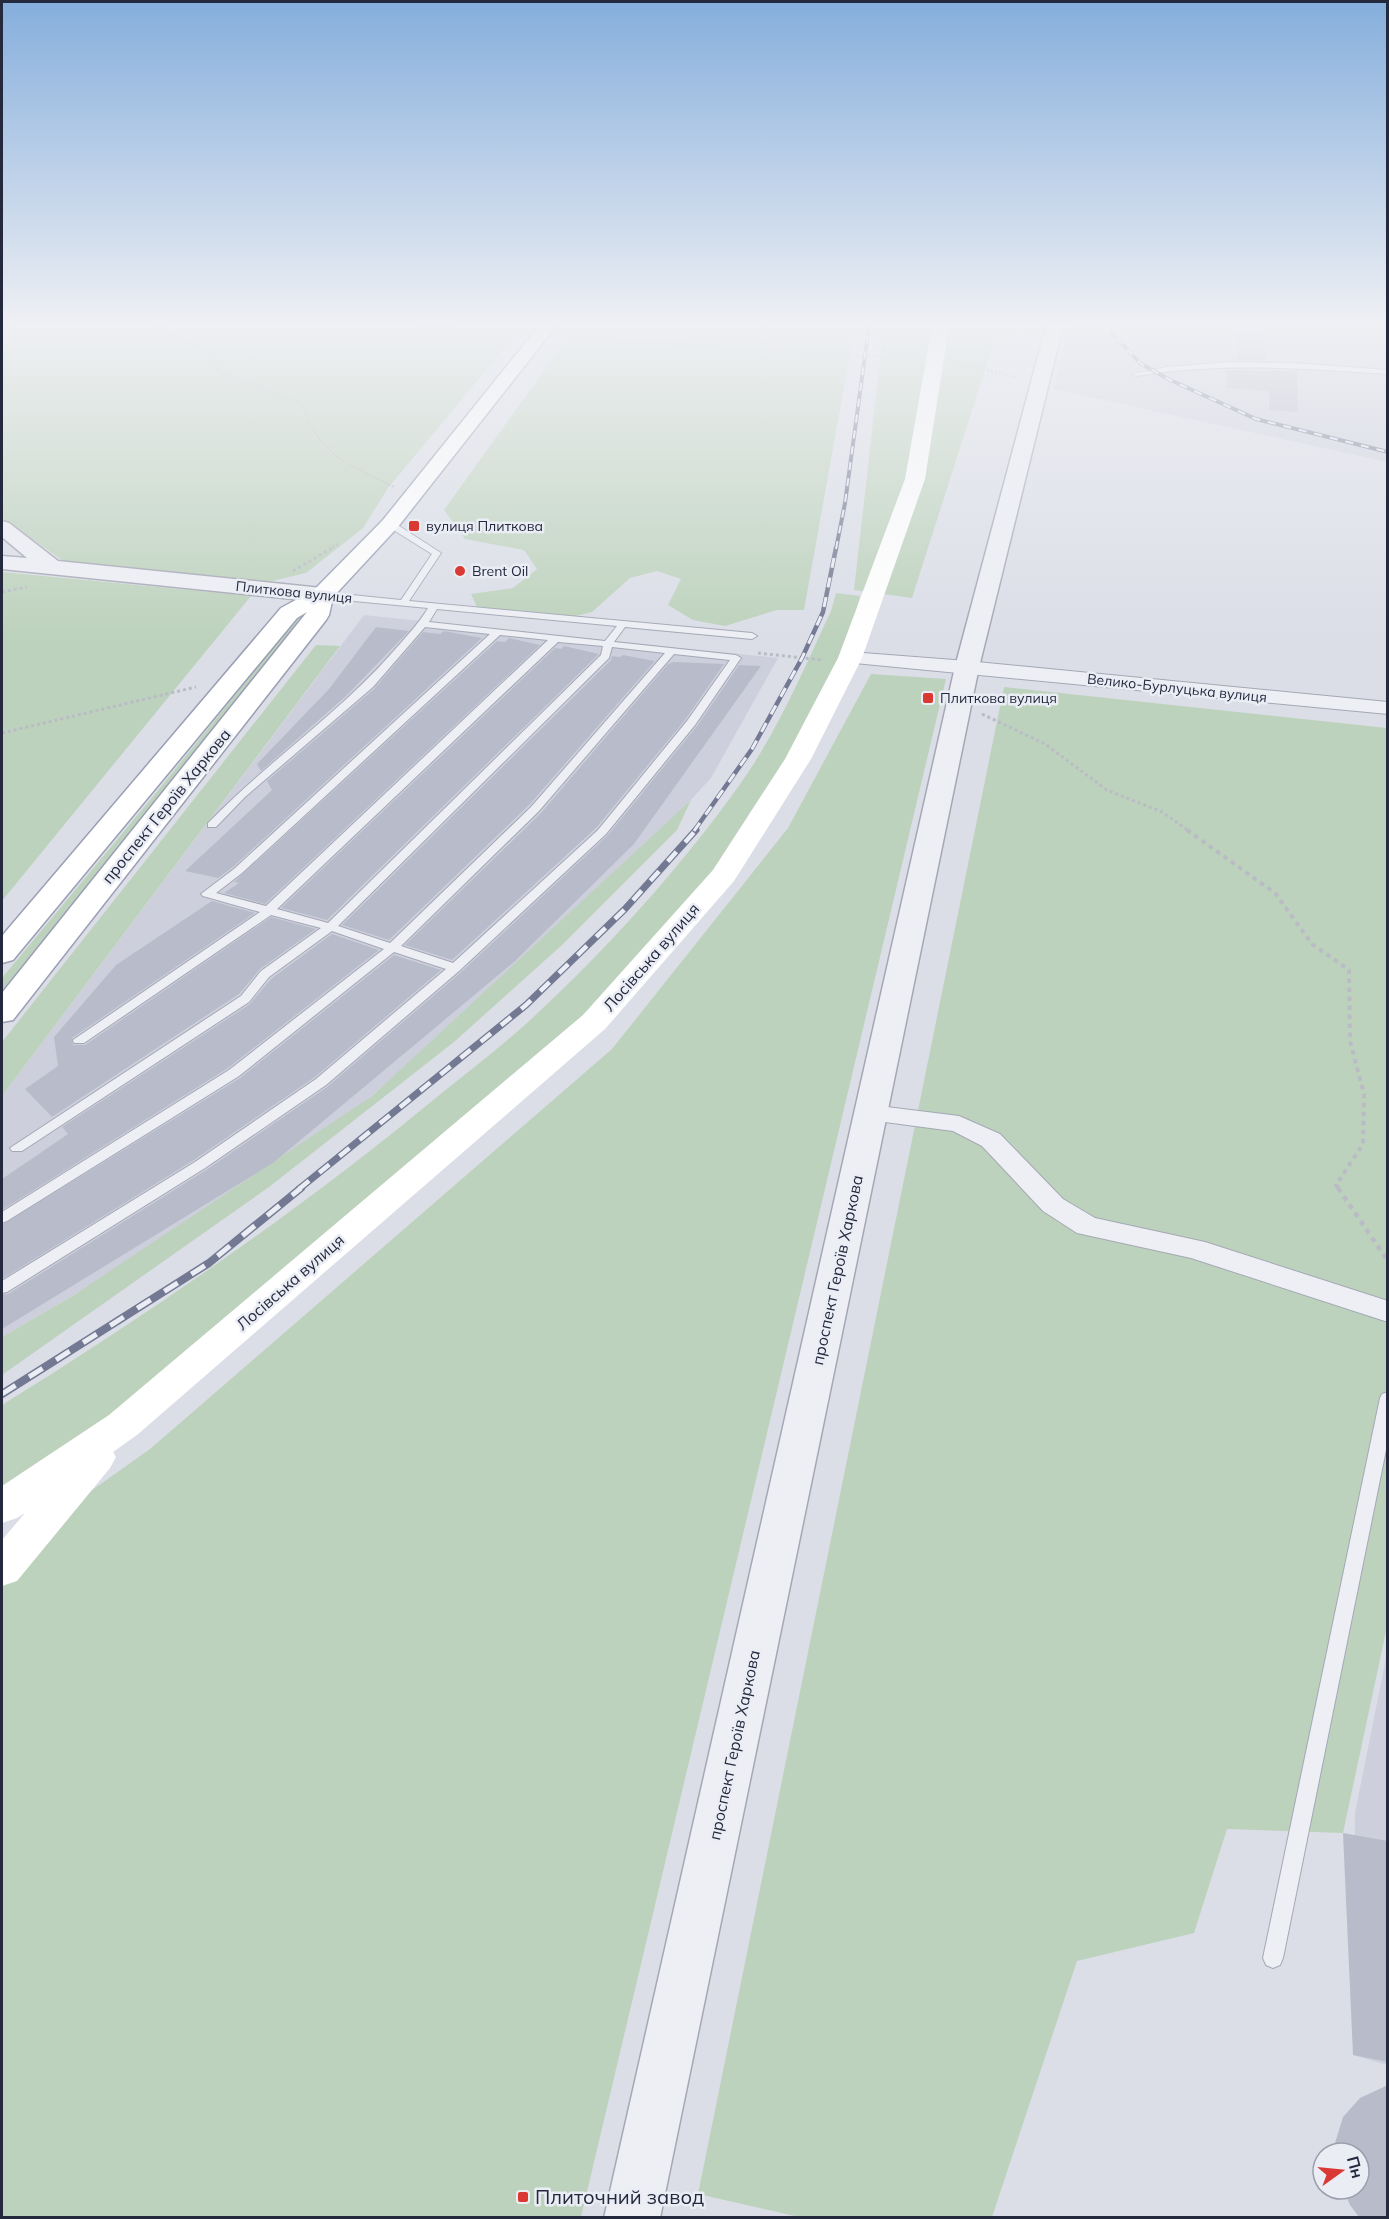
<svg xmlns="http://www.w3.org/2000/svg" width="1389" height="2219" viewBox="0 0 1389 2219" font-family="Mulish,sans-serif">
<rect width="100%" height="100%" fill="#dbdee7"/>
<path fill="#cdd0dc" d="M1068,326h319v136l-333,-73z
M364,615l414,43 -67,120 -115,124 -313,270 -281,165v-241z
M1387,1653v412l-34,-10 2,-242z"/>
<path fill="#bdd2bc" d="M2,326h521l-135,162 -25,40 -57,45 -38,9 -203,-20 -63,-44z
M576,326h279l-51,284h-27l-52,16 -32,-6 -25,-15 13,-26 -24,-8 -27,7 -38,34 -16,4 -99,-9 -6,-13 42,-6 24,-19 -13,-19 -59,-11 -21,-29z
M884,326h115l-87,272 -58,-8z
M2,572l249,24 -249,305z
M836,593l24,3 -12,48 -20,43 -123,209 -86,89 -617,522v-102c151,-94 297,-194 435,-308 30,-24 61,-48 90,-74 77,-71 150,-151 211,-236 39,-54 65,-116 93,-176z
M297,618l6,1 -135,170 -166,202v-13l158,-190z
M316,645l24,1 -338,450v-54z
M871,674l75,5 -365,1538h-579v-663l148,-105 462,-400 176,-221z
M1004,687l383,41 1,894 -45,211 -116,-4 -33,104 -117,28 -85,256h-193l-101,-23z
M691,800l-14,30 -115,115 -108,97 -185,145 -267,188v-38l72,-42 298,-199z"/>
<path fill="#b8bcca" d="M1236,326h28l1,34h-28z
M1226,370l71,1 1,41 -29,-2v-19l-42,-3z
M376,627l33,4 -63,65 -85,75 -4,-7 72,-75z
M444,631l38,7 -249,229 -15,11 -33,-7 87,-81 -5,-9 107,-92 49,-57 17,2z
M509,638l31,7 -275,259 -41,-11 15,-10 -5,-1 263,-241 8,1z
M564,646l35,8 -272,266 -46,-12 274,-260 6,1z
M623,655l32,6 -126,144 -140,135 -47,-15 269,-265 1,-4 8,1z
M673,662l51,2 -39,56 -89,108 -144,132 -47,-15 136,-132 127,-149z
M739,665l22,1 -127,178 -120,118 -241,201 -271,166v-34l6,-1 198,-124 121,-83 133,-114 148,-138 89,-109z
M212,901l43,12 -183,125 1,7h12l186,-128 45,12 -56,40 -21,25 -187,123 -27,-28 33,-23 -4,-29 62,-72z
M332,934l47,16 -151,118 -226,142v-31l66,-45 -6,-7 188,-123 21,-25z
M394,955l47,15 -126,107 -121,83 -192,119v-54l238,-147z
M1343,1833l45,8v221l-35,-7z
M1388,2085v132h-29l-9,-12 -7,-16h16v-36h-23l-1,-10 8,-26 17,-19z"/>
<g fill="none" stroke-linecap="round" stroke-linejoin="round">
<defs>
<path id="service" d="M1230,362l63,1 95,7v4c-85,-6 -168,-12 -252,2l-4,-2 35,-7z
M387,522h6l48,31 -32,48 343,32 5,3 -5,3 -127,-12 -11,15 122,13 5,3 -46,67 -89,109 -147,137 -133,114 -121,83 -198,124 -5,1v-12l193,-119 121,-83 130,-110 -52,-17 -155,124 -232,145 -5,2v-11l227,-142 155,-121 -52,-18 -63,46 -20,25 -227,149h-10l-2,-3 231,-152 20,-25 60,-43 -50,-13 -187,128h-10l-1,-3 187,-128 -57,-16 -2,-2 33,-25 256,-235 -65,-7 -52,60 -128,110 -29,30h-8v-4c58,-60 128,-107 183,-169 13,-15 27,-29 37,-46l-106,-10 -5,-3 5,-3 79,8 31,-46 -45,-28zM437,609l180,17 -12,15 -176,-19zM500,635l48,5 -282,266 -50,-13 26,-20zM558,642l45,4 -2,9 -273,268 -51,-14zM612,647l53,6 -134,154 -141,136 -52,-17 271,-268zM674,654l56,6 -43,61 -89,109 -145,133 -52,-17 138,-135z
M1388,1392v48l-105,518 -3,7 -7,3 -7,-3 -3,-7 117,-560 2,-4z"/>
<path id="minor" d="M850,652l117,9 421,41v12l-544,-52 -3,-4 3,-4z
M871,1105l88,11 41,18 63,65 32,19 110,24 183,59v21l-197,-64 -114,-25 -34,-22 -61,-65 -29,-15 -91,-12 -4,-6 4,-6z"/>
<path id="tertiary" d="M1046,326h17l-84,341 -319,1551h-56l351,-1551z
M2,521l7,2 49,38 264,27 8,2 3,5 -3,5 -8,2 -320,-33v-13l25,2 -25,-21z"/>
<path id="primary" d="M539,326h17l-159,202 -64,69 -4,18 -3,5 -313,400 -11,2v-29l305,-381 -10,6 -284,342 -11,3v-27l279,-328 33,-18 69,-70z"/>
</defs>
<use href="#service" stroke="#a4a8b4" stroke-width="2"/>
<use href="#minor" stroke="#a4a8b4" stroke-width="2"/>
<use href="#tertiary" stroke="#a4a8b4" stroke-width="3"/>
<use href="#primary" stroke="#9a9fb4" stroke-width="3"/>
<path stroke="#b9bcc5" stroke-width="2" stroke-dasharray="2 2" stroke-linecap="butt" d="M156,326l53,27 11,20 79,29 20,37 23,22 52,26
M418,326l98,8
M2,334l11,-8
M565,337l301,19 48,-1
M956,363l63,15
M329,549l9,-5"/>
<path stroke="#b9bcc5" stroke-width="3" stroke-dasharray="3 3" stroke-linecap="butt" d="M293,571l39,-23
M2,592l25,-5
M758,653l64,7
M982,714l63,30 62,46 55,22 27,19
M2,733l194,-46"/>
<path stroke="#b9bcc5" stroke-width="4" stroke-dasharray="4.5 4.5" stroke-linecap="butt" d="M1187,830l88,63 37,51 37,26 1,71 14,53 -1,50 -27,41 3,4"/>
<path stroke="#b9bcc5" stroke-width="4.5" stroke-dasharray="5 5" stroke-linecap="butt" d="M1338,1188l50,73"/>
<use href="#service" fill="#eeeff5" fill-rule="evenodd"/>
<use href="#minor" fill="#eeeff5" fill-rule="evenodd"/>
<use href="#tertiary" fill="#eeeff5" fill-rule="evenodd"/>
<path fill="#fff" fill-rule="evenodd" d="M932,326h17l-24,153 -63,179 -51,101 -77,122 -129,148 -468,406 -24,17 3,5 -6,11 -93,113 -15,5v-46l23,-27 -8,5 -15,5v-37l107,-71 474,-400 130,-145 72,-111 53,-101 67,-179z"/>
<use href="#primary" fill="#fff" fill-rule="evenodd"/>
<defs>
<path id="rail-far3" d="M1105,326l35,37 28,16 88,40 132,33
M836,549l9,-46 24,-177"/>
<path id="rail-far2" d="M694,831l58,-82 50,-91 21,-46 13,-64"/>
<path id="rail-far1" d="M299,1189l227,-184 99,-96 71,-79"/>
<path id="rail" d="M2,1394l207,-131 92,-75"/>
</defs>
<use href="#rail-far3" stroke="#737992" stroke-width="4"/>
<use href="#rail-far2" stroke="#737992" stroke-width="4.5"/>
<use href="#rail-far1" stroke="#737992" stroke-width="7"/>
<use href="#rail" stroke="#737992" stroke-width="8"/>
<use href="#rail-far3" stroke="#ebedf5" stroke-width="2" stroke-dasharray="8" stroke-linecap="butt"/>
<use href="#rail-far2" stroke="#ebedf5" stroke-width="3" stroke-dasharray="10" stroke-linecap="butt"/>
<use href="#rail-far1" stroke="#ebedf5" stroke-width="4.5" stroke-dasharray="13" stroke-linecap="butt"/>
<use href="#rail" stroke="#ebedf5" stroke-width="5" stroke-dasharray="16" stroke-linecap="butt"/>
</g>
<linearGradient id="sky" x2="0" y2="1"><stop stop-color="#85aedc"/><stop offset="0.51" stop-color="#eff0f4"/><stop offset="1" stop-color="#eff0f4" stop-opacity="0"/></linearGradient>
<rect width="1389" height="637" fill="url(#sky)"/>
<g fill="#d93833" stroke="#ebedf5" stroke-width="2">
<rect x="408" y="520" width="12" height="12" rx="3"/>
<circle cx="460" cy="571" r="6"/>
<rect x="922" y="692" width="12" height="12" rx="3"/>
<rect x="517" y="2191" width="12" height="12" rx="3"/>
</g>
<g text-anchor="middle" stroke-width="5" stroke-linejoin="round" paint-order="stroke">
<g font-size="14" fill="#24293e" stroke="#ebedf5" text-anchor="start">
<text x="426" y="531">вулиця Плиткова</text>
<text x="472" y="576">Brent Oil</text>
<text x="940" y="703">Плиткова вулиця</text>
</g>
<g font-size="14" fill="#24293e" stroke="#ebedf5">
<text transform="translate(294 592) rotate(6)" y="5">Плиткова вулиця</text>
<text transform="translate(1177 688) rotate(6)" y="5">Велико-Бурлуцька вулиця</text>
</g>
<g font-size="16" fill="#24293e" stroke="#ebedf5">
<text transform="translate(166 806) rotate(-51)" y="6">проспект Героїв Харкова</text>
<text transform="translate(651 957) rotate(-49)" y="6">Лосівська вулиця</text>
<text transform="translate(837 1270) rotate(-78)" y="6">проспект Героїв Харкова</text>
<text transform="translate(290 1282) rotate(-41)" y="6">Лосівська вулиця</text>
<text transform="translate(734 1745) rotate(-78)" y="6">проспект Героїв Харкова</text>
</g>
<g font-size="20" fill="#24293e" stroke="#ebedf5" text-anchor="start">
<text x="535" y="2204">Плиточний завод</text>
</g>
</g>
<rect width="1389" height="2219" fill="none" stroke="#24293e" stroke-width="6"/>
<g transform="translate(1341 2171) rotate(75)"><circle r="28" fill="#ebedf5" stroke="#9b9fac" stroke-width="1.5"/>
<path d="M0-4.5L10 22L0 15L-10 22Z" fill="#d93833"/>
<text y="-9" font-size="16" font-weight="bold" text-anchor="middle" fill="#24293e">Пн</text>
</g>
</svg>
